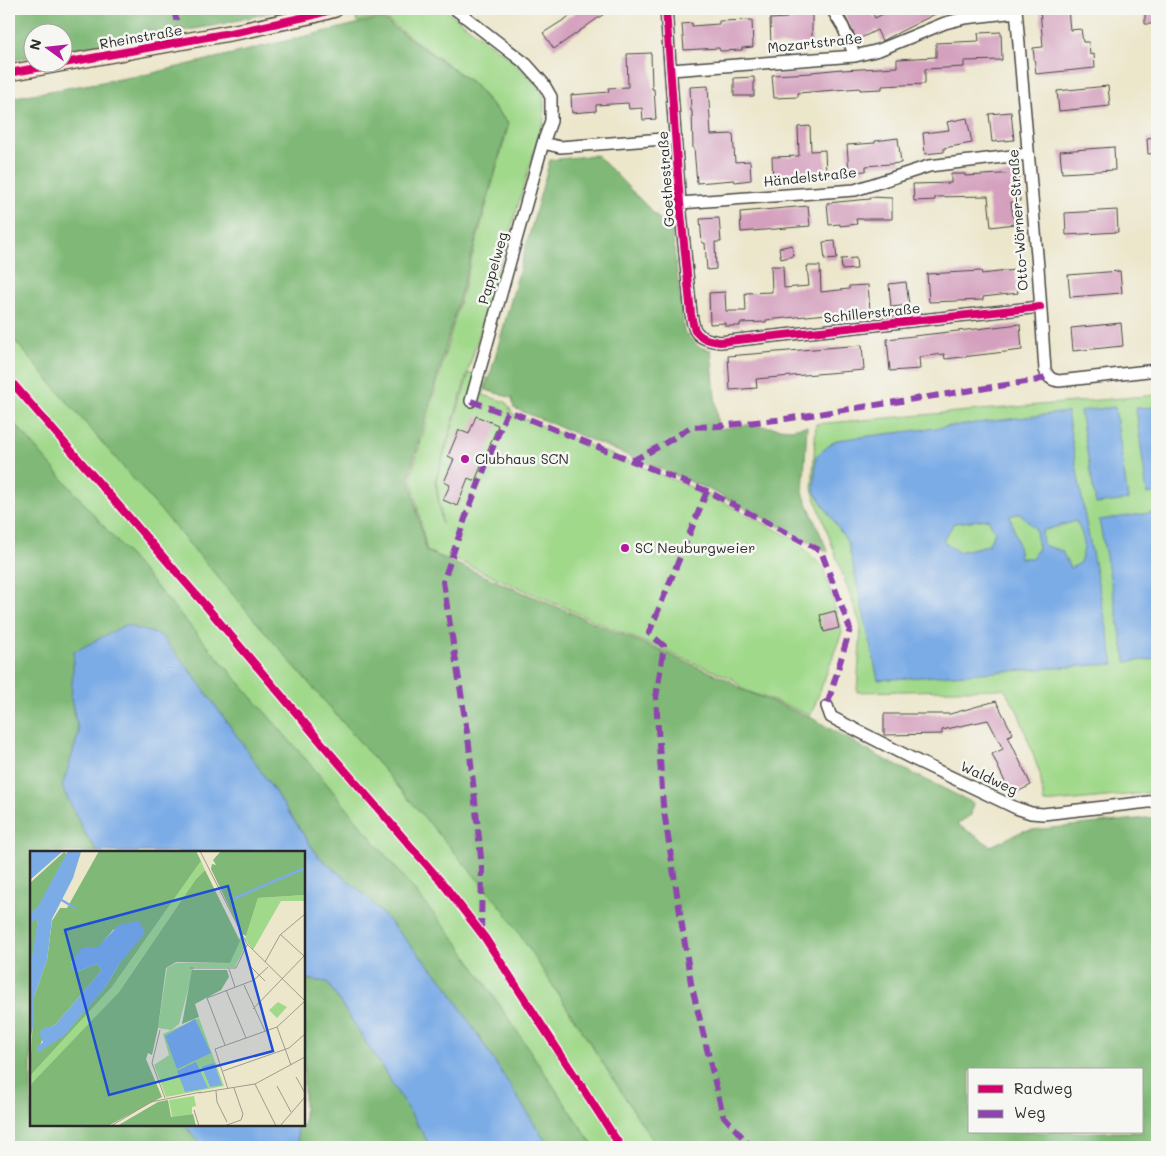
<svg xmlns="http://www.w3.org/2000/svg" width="1166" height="1156" viewBox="0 0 1166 1156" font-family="Mali,sans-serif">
<rect width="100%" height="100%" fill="#f6f6f2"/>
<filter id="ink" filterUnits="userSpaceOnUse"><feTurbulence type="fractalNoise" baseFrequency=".02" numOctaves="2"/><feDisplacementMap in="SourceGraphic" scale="10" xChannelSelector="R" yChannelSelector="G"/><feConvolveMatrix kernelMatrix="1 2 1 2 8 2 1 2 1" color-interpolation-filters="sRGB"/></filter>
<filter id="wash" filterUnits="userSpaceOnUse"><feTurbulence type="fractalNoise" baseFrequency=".0096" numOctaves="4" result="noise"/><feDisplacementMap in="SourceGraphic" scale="20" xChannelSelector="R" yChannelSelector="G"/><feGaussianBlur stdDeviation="1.12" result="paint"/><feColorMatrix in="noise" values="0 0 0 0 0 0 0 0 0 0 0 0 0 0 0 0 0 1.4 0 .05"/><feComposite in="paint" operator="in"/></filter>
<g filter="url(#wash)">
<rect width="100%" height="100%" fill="#ece6cb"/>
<path fill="#a1d98b" stroke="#66825b" d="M371,9h73l64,48 28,26 8,15v21l-109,362 7,43 -6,-44 33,-107 19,5 -5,17 23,7 7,12 195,80 86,45 29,28 19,65 -31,83 -69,-26 -9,-10 -94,-39 -190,-83 -1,3 -21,-9 -16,-74 98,-353 -36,-41 -92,-67 -24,6 -2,-7z
M9,334l495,576 153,237h-63l-134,-201 -138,-168 -313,-361z
M1157,395v397l-113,11 -4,-29 -22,-62 -14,-23 -147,3 4,-66 -49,-137 4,-65z"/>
<path fill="#80b977" stroke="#567251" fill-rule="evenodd" d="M9,9h277l-68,16 -155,26 -1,-19h-30v25l-23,4z
M381,18l91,65 36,41 -99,353 17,74 305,130 9,8 70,28 64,37 99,49 -2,12 -14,9 34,22 32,-15 134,-14v330h-500l-153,-237 -495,-576v-236l140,-24zM970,1070h172v62h-172z
M597,155l75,77 12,100 15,15 12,3 7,79 29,-4 43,4 17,-3 -4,67 25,59 -120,-63 -194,-81 -2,-10 -26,-8 64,-230z
M9,417l313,361 138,168 134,201h-45l-105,-165 -78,-86 -48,-40 -74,-110 -52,-73 -32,-38 -35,-10 -54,74 8,34 -17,54 24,48 12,17h-67v273h153l21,22h-196z
M304,979l23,3 53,82 51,83h-133l-1,-22h7z"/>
<path fill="#7bace6" stroke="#536c88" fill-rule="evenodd" d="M1115,407l13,93 -32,4 -16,-93z
M1157,407v86l-10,1 -11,-86z
M1067,412l19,110 28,142 -236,16 -30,-137 -34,-52 2,-35 20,-16zM1020,513l16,17 2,18 -6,10h-12l-3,-18 -7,-24zM988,519l7,13 -7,13 -30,7 -15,-11 11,-18zM1076,521c9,19 11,24 3,43l-9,4 -8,-17 -19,-6 -1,-14z
M1157,512v147l-31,3 -27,-142z
M125,625l35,10 32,38 52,73 74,110 48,40 78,86 105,165h-118l-51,-83 -53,-82 -23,-3v-127h-206l-12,-17 -24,-48 17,-54 -8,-34 3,-47z
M184,1125h113l1,22h-93z"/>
<g id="blocks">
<path fill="#d4a0be" d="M581,9h30l-57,40 -11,-16z
M841,9h29l5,9 18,-9h52l-63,32 -5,-11 -20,10z
M1040,9h28l2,21 11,-1 2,13h6l1,13 4,-1 1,14 -59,6 -3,-26 10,-1z
M1145,9h12v15h-12z
M812,13v31l-41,1 -1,-26 17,-1v-4z
M752,20l1,27 -11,1v2l-22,1 -1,-3 -35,2 -2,-26 10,-1v3l27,-2v-3z
M1001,32l1,28 -38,1v6l-39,2v15l-43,2v3l-22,1v-2l-62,5v4l-24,1 -2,-23 40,-2v-1l30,-3v1l55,-3v-8l39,-2v-14l43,-2 -1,-8z
M651,53l1,36h2l2,30 -13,1 -1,-12 -13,1 -1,-6 -32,2v6l-24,2 -1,-18 38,-3 -1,-4 20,-1 -1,-33z
M754,77v19h-20v-18z
M708,86l3,49 22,-1 2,28 15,-1 1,19 -16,2 -1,-2 -37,3 -3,-35h-1l-1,-37h-1l-1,-24z
M1108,86l2,20 -51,5 -2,-20z
M1011,112l3,28 -22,2 -3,-28z
M967,118l5,25 -28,5v4l-19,2 -2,-21 26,-3 -2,-8z
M810,126l1,25 14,-1 1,25 -35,3v2l-18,1 -1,-24 27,-1 -1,-29z
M1157,137v16l-9,1 -1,-16z
M898,138l3,25 -35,3v5l-17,1 -2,-27 28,-2v-2z
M1114,147l1,23 -53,3 -2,-22z
M1018,173l2,28 -9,1 3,22 -23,3 -3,-31 -53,1v3l-21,1 -1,-17 38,-1v-9h14v2z
M870,197l22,1v21h-36l1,5 -17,2v-2l-11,1 -2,-22 43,-4z
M808,206l2,20 -69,6 -1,-20z
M1117,210l1,22 -52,3 -1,-22z
M719,218l2,24h-6l1,27 -9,1 -2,-27h-3l-2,-24z
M835,241l2,18 -12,1 -2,-18z
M792,245l2,11 -13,3 -2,-11z
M856,258l1,11 -15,1 -1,-11z
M771,266h12l1,22 25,-2 -2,-20h13l1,26 28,-3v-3l19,-1 2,26h-3v3l-10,1v-3l-20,1 -71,7v2l-26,1v3h-15v-3l-15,1 -1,-31 16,-1 1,19h20l-1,-18 27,-1z
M1015,270l3,23 -35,4v3l-54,2 -2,-28 54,-3 1,3z
M1120,271l2,22 -52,4 -2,-22z
M906,282l3,23 -18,2 -2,-23z
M1121,323l2,23 -50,5 -2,-23z
M1020,324l2,26 -77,9 -1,-5 -25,3 1,12 -30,2 -3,-32z
M862,345l2,25 -108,9 1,9 -27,2 -2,-34z
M476,416l22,9 -23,56 -7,-3 -11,28 -14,-6 7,-15 -6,-3 10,-23 -6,-3 11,-26 10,4z
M835,611l4,17 -15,4 -4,-17z
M996,701l17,33 -5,2 23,49 -20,10 -19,-41 11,-5 -15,-29 -46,10v4l-58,1v-21h66z"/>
</g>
</g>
<g filter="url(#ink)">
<use href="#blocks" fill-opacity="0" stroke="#484743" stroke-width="1"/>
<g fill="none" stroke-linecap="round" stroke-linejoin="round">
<defs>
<path id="minor" d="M455,9l71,55 17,19 8,14v24l-8,22 -72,258
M666,9l14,194 11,111c1,5 2,12 4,16 5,9 16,11 25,12l320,-35
M832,9l11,18 12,29
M1016,9l22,258 7,103c3,7 6,10 14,11l98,-11
M671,70l184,-14 24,-6 66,-27 20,-5 51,-6
M543,143l17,4 116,-9
M680,203l175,-13 74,-24 99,-12
M827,706l4,11 80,41 105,50 15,5 12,1 114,-13"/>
<path id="secondary" d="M9,73l237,-43 68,-15 21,-6"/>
</defs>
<use href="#minor" stroke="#484743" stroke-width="14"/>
<use href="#secondary" stroke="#484743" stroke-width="18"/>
<use href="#minor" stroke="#fff" stroke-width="11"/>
<use href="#secondary" stroke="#fce5cf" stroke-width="15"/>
<path stroke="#8e44ad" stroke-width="6" stroke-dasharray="12 6" stroke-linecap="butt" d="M174,9l7,33
M471,401l35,13
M632,461l30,-16 29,-18 28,-1 66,-7 253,-39 9,-4
M707,491l-58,142 15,13 -8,52 7,107 28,178 32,132 28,32
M481,931l1,-64 -13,-122 -10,-65 -16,-98 24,-69 39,-99 3,-3 198,80 114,60 29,78 -23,77"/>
<defs>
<path id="cycleway" d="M666,9l14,194 11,111c1,5 2,12 4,16 5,9 16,11 25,12l320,-35
M9,73l237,-43 68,-15 21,-6
M9,379l196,226 125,148 114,132 41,53 136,209"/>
</defs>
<use href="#cycleway" stroke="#f6f6f2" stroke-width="11"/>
<use href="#cycleway" stroke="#d6006c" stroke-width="8"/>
</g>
</g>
<g fill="#b5179e" stroke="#f6f6f2" stroke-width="2">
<circle cx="465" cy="459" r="5"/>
<circle cx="625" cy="548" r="5"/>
</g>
<g text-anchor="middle" stroke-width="5" stroke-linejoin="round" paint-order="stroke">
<g font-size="14" fill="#2b2b2b" stroke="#f6f6f2">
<text transform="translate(141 37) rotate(-10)" y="5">Rheinstraße</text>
<text transform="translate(815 43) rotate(-6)" y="5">Mozartstraße</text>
<text transform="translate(810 177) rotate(-6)" y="5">Händelstraße</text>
<text transform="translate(666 179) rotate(-94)" y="5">Goethestraße</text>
<text transform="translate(1018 220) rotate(-94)" y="5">Otto-Wörner-Straße</text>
<text transform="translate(493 268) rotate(-74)" y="5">Pappelweg</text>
<text transform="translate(872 313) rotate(-6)" y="5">Schillerstraße</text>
<text transform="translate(989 778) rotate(25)" y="5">Waldweg</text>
</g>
<g font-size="14" fill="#2b2b2b" stroke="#f6f6f2" text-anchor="start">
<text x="475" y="464">Clubhaus SCN</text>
<text x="635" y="553">SC Neuburgweier</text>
</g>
</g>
<g transform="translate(30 851)">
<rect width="275" height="275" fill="#ece6cb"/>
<path d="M171,10l4,9 -9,9 -77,113 -89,95v-11l82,-89zM275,44v6h-24l-28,49 -8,-11 13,-41zM210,86l6,8 -11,22h-41l-15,57 -8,6 -13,-2 9,-60 9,-5h54zM248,151l9,5 -10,11 -8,-8zM169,167l25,68 -58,11 -12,-32 15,-10 -6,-21zM164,245l2,10 -4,1v7l-20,3 -3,-17z" fill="#a1d98b"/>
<path d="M69,0h97l5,10 -89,126 -82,89 4,-79 13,-37 5,-39 8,-13h7zM102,72l-13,41 -13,22 -34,39 -35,28 10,-25 8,-3 47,-55 -5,-6 -21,8 -5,-10 27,-14 15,-18zM191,0h84v44l-47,3 -12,38 -4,-2 -31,-65 1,-5 4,1 -3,-5zM34,1l3,2 -29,53 -8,6v-30zM175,19l35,71 -10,22 -54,-1 -10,6 -8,60 -6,27 -4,-2 -2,6 16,38 -54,29h-78v-39l3,-5 86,-90 77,-113zM5,68h3l-2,19 -6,31v-46zM162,119h35l2,7 -8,13 -26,14 4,13 -17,7zM138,249l3,17 22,-3 3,12h-79l41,-24z" fill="#80b977" fill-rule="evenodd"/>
<path d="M0,0h33l-33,29zM38,0l13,1 -8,26 -21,41 -5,41 -13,37v25l-4,18v-71l8,-50 -8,4v-10l8,-7zM109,70l6,12 -26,31 -13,22 -42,50 -27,17v-6l6,-5 -4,-9 3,-4 13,-4 47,-55 -5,-6 -21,8 -4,-3 -1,-6 8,-12 5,-4 13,1 22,-23zM165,168l16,34 -34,16 -12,-33zM166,211l12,26 -23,4 -8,-21zM184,212l8,22 -12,2 -8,-20z" fill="#7bace6"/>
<path fill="none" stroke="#7bace6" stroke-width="2.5" d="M30,48l15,9M203,48l72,-31"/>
<path fill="none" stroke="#9f9b8b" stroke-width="1" d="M170,0l47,93 58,57M251,84l23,21M235,111l15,-27 25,-21M219,114l16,16M160,117h46l11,-23M199,118l6,18M214,134l21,46M196,139l20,48M223,158l52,-54M247,176l14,38M130,179l-8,33 13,35M195,194l-18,-47 47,-18 14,-13M193,220l66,-23 16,-14M266,226l9,16M225,233l21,42M247,235l14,26M204,237l9,26 -2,6M198,238l-13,-40 62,-22 28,-26M186,240l1,11 10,20M169,242l56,-9 50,-27M164,259l5,16M81,275l40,-24 50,-10M194,275l17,-6M250,275l25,-29"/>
<path fill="#1d4ed8" fill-opacity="0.15" stroke="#1d4ed8" stroke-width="2.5" d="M198,35l45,165 -164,44 -44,-165z"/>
<rect width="275" height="275" fill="none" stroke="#2b2b2b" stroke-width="2.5"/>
</g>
<rect width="1166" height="1156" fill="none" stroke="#f6f6f2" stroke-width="30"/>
<rect x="968" y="1068" width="175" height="65" fill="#f6f6f2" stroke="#a5a5a2"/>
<rect x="978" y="1085" width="25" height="8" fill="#d6006c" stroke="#a5a5a2"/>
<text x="1014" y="1094" font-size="15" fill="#2b2b2b">Radweg</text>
<rect x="978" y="1110" width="25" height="8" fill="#8e44ad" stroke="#a5a5a2"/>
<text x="1014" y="1118" font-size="15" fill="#2b2b2b">Weg</text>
<g transform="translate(48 48) rotate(285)"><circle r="24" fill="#f6f6f2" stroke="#a5a5a2"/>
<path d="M0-4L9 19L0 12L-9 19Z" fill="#b5179e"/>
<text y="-8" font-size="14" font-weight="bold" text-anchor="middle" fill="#2b2b2b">N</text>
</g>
</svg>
